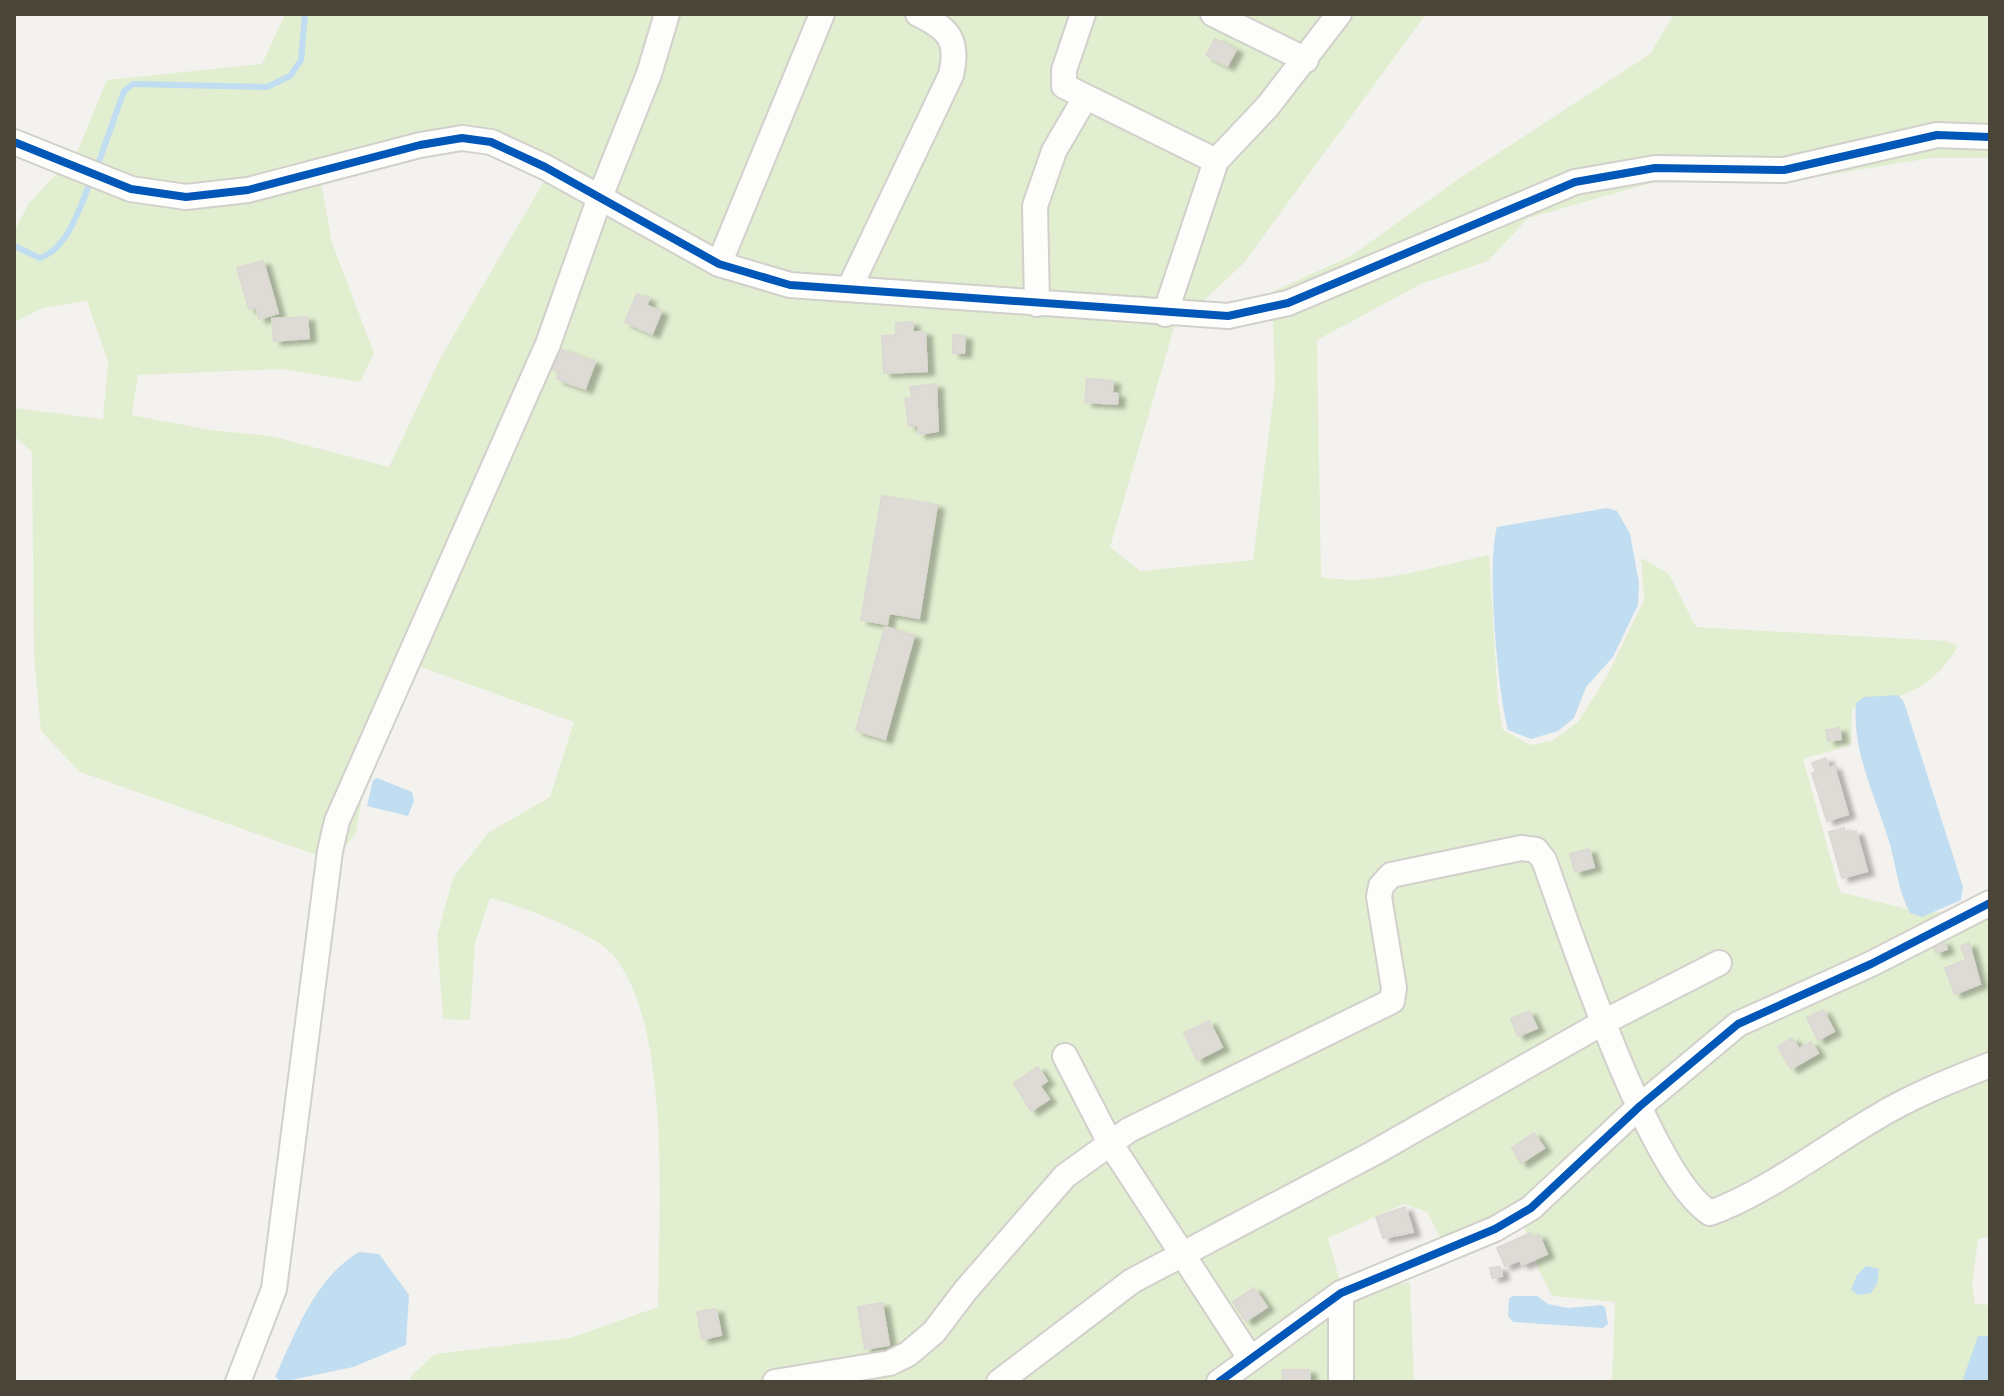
<svg xmlns="http://www.w3.org/2000/svg" width="2004" height="1396" viewBox="0 0 2004 1396" font-family="'Exo 2',sans-serif">
<defs>
<filter id="shadow"><feDropShadow dx="7" dy="4" stdDeviation="2" flood-color="#0004"/></filter>
</defs>
<rect width="100%" height="100%" fill="#f4f2ee"/>
<path fill="#e1eecf" fill-rule="evenodd" d="M285,14h1141l-183,250 -69,64 -64,219 30,24 113,-11 22,-175 -3,-93 79,-36 109,-78 190,-124 24,-40h316v144h-59l-140,23 -136,1 -127,36 -40,43 -67,23 -104,56 4,237c55,10 114,-11 168,-22l9,147 5,28 27,15 22,-4 26,-19 29,-46 37,-76 -3,-42 28,16 27,53 250,14 12,5c-26,45 -58,52 -106,63l-1,36 -48,14 37,133 79,20 71,1v323l-12,3 -6,46 3,19 15,1v77h-378l3,-80 -63,-6 -14,-28 -21,-61 -75,34 -15,-29 -23,-8 -76,34 12,43 34,8 36,-7 4,100h-1000l-4,-5 25,-23 135,-16 88,-31c0,-92 15,-282 -46,-353 -18,-21 -94,-49 -122,-56l-15,46 -5,76 -27,-1 -6,-83 16,-58 35,-45 62,-36 24,-75 -156,-56 -55,125 -7,42 -22,28 -254,-89 -39,-41 -7,-73 -2,-206 -18,-16v-28l89,11 5,-57 -21,-61 -44,7 -29,14v-90l15,-29 48,-51 30,-72 155,-16zM462,147l26,4 58,27 -105,179 -52,110 -118,-31 -61,-6 -78,-15 6,-40 145,-6 77,13 14,-29 -42,-110 -11,-60z"/>
<path fill="#c0ddf1" d="M1607,508l10,3 13,23 9,49 -1,22 -25,52 -27,30 -12,31 -16,13 -27,8 -23,-9c-10,-37 -22,-166 -11,-203z
M1898,695l6,7 59,185 -2,13 -39,17 -12,-4c-12,-22 -14,-48 -21,-72 -14,-46 -37,-89 -33,-138l8,-6z
M377,778l35,14 2,9 -6,15 -41,-10 6,-26z
M359,1252l20,2 30,41 -3,50 -53,22 -71,15 -7,-5c21,-45 40,-99 84,-125z
M1866,1266l13,3 -2,15 -6,9 -13,2 -7,-5 6,-15z
M1513,1296h24l11,8 19,4 34,-3 4,2 3,17 -5,4 -90,-6 -5,-6 1,-17z
M1978,1336h12v46h-28z"/>
<g fill="none" stroke-linecap="round" stroke-linejoin="round">
<path stroke="#c0ddf1" stroke-width="6" d="M97,167l27,-76 9,-7 134,3 23,-11 11,-16 4,-46
M14,246l26,12c30,-11 40,-53 52,-80"/>
</g>
<path fill="#dedbd6" stroke="#dcd9d4" stroke-width="2" filter="url(#shadow)" d="M1215,39l21,11 -9,16 -21,-11z
M263,261l15,52 -19,6 -3,-12 -7,2 -12,-41z
M637,294l12,5 -3,6 15,7 -9,22 -27,-12z
M307,317l2,21 -35,3 -2,-22z
M912,322l1,10h12l2,39 -43,2 -2,-37 14,-1v-12z
M953,335l12,1 -1,17h-11z
M559,349l36,13 -10,27 -28,-10 3,-7 -8,-3z
M1087,379l26,2 -1,12 6,1 -1,10 -32,-2z
M936,384l2,47 -19,3 -1,-9 -9,1 -4,-27 7,-1 -2,-11z
M882,496l55,9 -18,113 -30,-5 -2,11 -26,-4z
M885,627l29,9 -29,103 -29,-9z
M1839,728l2,11 -13,2 -2,-11z
M1826,758l3,10 5,-2 14,48 -21,7 -15,-48 4,-1 -4,-9z
M1844,828l1,6 11,-3 11,40 -25,7 -13,-46z
M1589,849l5,18 -19,5 -5,-18z
M1943,941l4,8 -11,4 -3,-8z
M1969,943l11,41 -25,10 -10,-26 21,-8 -5,-14z
M1823,1010l11,21 -16,9 -11,-22z
M1529,1011l8,17 -19,8 -7,-17z
M1209,1021l13,26 -25,13 -13,-27z
M1792,1038l7,11 12,-7 7,11 -27,16 -13,-22z
M1038,1067l9,14 -7,5 9,13 -18,12 -17,-28z
M1534,1133l10,15 -23,15 -9,-15z
M1405,1207l8,25 -30,6 -7,-21z
M1531,1233l2,4 6,-2 8,19 -25,11 -2,-5 -15,6 -8,-18z
M1500,1267l2,9 -10,2 -2,-10z
M1254,1288l13,19 -21,14 -13,-19z
M882,1303l7,42 -24,4 -7,-42z
M716,1309l5,26 -19,4 -5,-27z
M1282,1370h27l1,12h-27z"/>
<g fill="none" stroke-linecap="round" stroke-linejoin="round">
<defs>
<path id="minor" d="M1083,14l-19,56v16l152,75
M1213,14l93,46
M14,142l117,47 55,8 62,-7 172,-45 42,-7 29,4 54,25 174,97 71,21 438,31 60,-13 287,-121 80,-14 129,2 153,-35 53,2
M719,264l103,-250
M849,289l102,-214c8,-35 -2,-46 -33,-61
M1037,304l-2,-98 19,-55 31,-53
M1165,314l51,-153 52,-55 71,-92
M1065,1056l45,87 140,215
M238,1382l36,-93 56,-438 7,-30 211,-477 52,-147 49,-123 18,-60
M775,1382l115,-19 18,-9 26,-22 31,-41 100,-115 64,-46 263,-129 2,-13 -15,-91 2,-11 10,-11 130,-27 15,2 8,10c26,72 106,316 166,353 52,-18 113,-64 162,-93 37,-23 77,-39 118,-55
M999,1382l133,-101 240,-127 232,-132 115,-59
M1219,1382l122,-89 154,-64 36,-21 109,-102 98,-82 133,-60 119,-61
M1341,1382v-89"/>
</defs>
<use href="#minor" stroke="#d2d0cb" stroke-width="28"/>
<use href="#minor" stroke="#fdfdfc" stroke-width="24"/>
<defs>
<path id="cycleway" d="M14,142l117,47 55,8 62,-7 172,-45 42,-7 29,4 54,25 174,97 71,21 438,31 60,-13 287,-121 80,-14 129,2 153,-35 53,2
M1219,1382l122,-89 154,-64 36,-21 109,-102 98,-82 133,-60 119,-61"/>
</defs>
<use href="#cycleway" stroke="#fff" stroke-width="13"/>
<use href="#cycleway" stroke="#0057b8" stroke-width="8"/>
</g>
<rect width="2004" height="1396" fill="none" stroke="#4b4439" stroke-width="32"/>
</svg>
